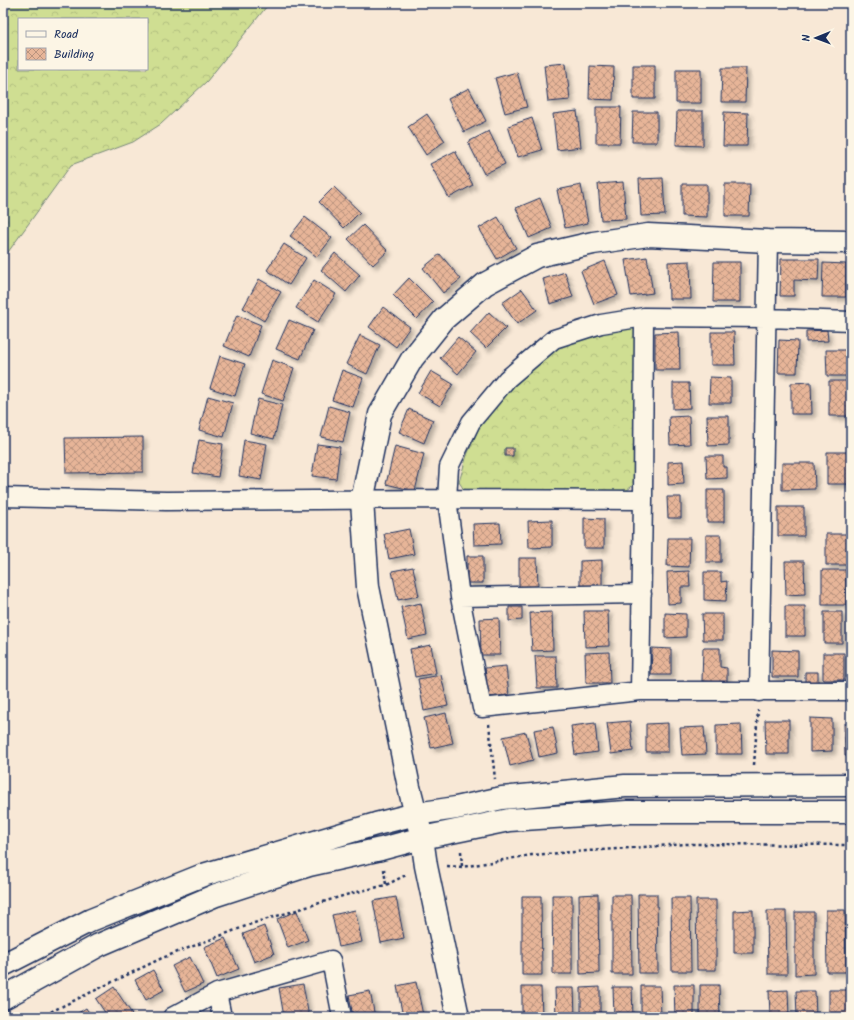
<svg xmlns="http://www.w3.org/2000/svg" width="854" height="1020" viewBox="0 0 854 1020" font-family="Kalam,sans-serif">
<defs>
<pattern id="forest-crowns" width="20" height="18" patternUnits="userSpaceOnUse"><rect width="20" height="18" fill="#cfde92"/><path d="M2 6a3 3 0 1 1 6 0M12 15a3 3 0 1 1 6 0" fill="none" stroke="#b1bf80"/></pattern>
<pattern id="building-cross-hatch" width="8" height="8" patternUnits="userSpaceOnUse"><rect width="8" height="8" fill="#e7b598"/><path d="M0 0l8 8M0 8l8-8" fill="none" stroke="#ba947f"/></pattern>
<filter id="shadow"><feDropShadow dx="3.5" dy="3.5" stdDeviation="2" flood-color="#0004"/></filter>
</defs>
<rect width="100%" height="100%" fill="#f8e8d6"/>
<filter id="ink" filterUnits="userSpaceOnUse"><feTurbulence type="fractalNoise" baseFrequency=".025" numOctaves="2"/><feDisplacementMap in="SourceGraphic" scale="8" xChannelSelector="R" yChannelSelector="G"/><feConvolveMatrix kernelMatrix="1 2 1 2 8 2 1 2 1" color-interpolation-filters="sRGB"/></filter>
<g filter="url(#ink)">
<path fill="url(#forest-crowns)" stroke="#758678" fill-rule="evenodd" d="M3,3h276l-12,3 -60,75 -46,43 -28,18 -62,23 -68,94zM19,19h128v50h-128z
M632,325l8,7 -4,151 -10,8 -160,2 -7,-11 8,-27 12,-27 18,-26 21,-25 35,-27 19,-10z"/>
<path fill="url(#building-cross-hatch)" stroke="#1b2f5e" filter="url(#shadow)" d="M566,63l4,37 -22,2 -4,-37z
M633,65h22v34h-22z
M590,66l24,1 -1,33 -24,-1z
M722,68h24l-1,34h-24z
M676,69h25v34h-25z
M517,72l10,35 -22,6 -10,-35z
M469,88l17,33 -22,11 -16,-33z
M596,107h25l-1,36h-24z
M577,111l4,36 -24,3 -4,-36z
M677,111h26v35l-27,-1z
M633,112h24v30h-25z
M724,112l24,1 -1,33h-24z
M427,114l18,27 -19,14 -18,-28z
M532,118l10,32 -24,7 -10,-31z
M489,131l16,33 -21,10 -16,-32z
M455,151l18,34 -24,13 -19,-34z
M663,178l2,37 -24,1 -2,-37z
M623,182l3,37 -25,1 -3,-36z
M682,184h25v33l-25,-1z
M725,184h25l-1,32h-24z
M581,185l7,38 -23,5 -8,-38z
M334,187l26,25 -16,16 -25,-26z
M540,198l12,30 -23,10 -13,-30z
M305,217l27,21 -15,19 -27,-21z
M498,217l18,31 -19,11 -18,-31z
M363,225l25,26 -15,14 -25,-26z
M284,244l22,14 -17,27 -22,-15z
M335,253l25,22 -14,17 -25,-22z
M440,254l21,25 -18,14 -20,-25z
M647,257l6,36 -22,3 -6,-36z
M781,259h38l-1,22 -24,-1v16h-14z
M605,261l13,34 -24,9 -13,-33z
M690,261l1,38h-22l-1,-37z
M714,262h26v40h-27z
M823,263l23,1v33h-24z
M565,272l8,25 -23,7 -7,-25z
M409,278l24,24 -16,17 -24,-24z
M259,279l22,13 -17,29 -21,-13z
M314,280l22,14 -18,28 -22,-14z
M522,289l15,21 -20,14 -15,-21z
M383,307l27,20 -14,20 -27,-20z
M489,312l17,16 -20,20 -16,-15z
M237,315l24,10 -12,32 -25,-11z
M289,320l24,10 -13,29 -24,-10z
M827,330l1,11 -22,1v-11z
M679,332l1,38h-25v-37z
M711,332h23l1,33h-24z
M360,335l20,10 -13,29 -21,-10z
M458,337l18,15 -18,22 -18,-16z
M779,340l19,1 -1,32h-19z
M826,350h23v26h-22z
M220,356l25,8 -10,32 -25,-8z
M272,360l22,8 -11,33 -22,-7z
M342,370l21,8 -10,29 -21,-7z
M431,371l22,13 -13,22 -22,-13z
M710,377l21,1v25h-22z
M829,381h22v35h-22z
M811,382l1,32h-21v-31z
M673,383h16l1,25 -17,1z
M208,396l25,7 -9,34 -25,-7z
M258,399l24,6 -8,34 -24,-6z
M329,406l21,6 -7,30 -22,-5z
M409,409l24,11 -9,23 -25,-11z
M689,416l1,28 -20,1 -1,-28z
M707,416h22v29l-21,1z
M143,437v35l-77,1 -1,-35z
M199,440l24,4 -5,33 -25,-4z
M244,440l23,4 -6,36 -22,-4z
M317,444l23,3 -4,32 -24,-3z
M395,446l29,8 -9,37 -29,-7z
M505,448h8v8h-8z
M827,452h24v32h-24z
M706,456h17v11h4v11l-20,1z
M683,461l1,23 -16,1v-23z
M782,463h32l1,26 -33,1z
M707,490h17v32h-17z
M667,497h14v21h-13z
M778,507h26v29h-26z
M584,518l20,1v29h-20z
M552,520v27l-23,1 -1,-27z
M500,523l1,21 -27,1 -1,-21z
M409,529l5,25 -25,5 -5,-25z
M826,534h23v31h-23z
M706,535h15v27h-15z
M668,538h22l-1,29 -22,-1z
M467,556h16v27h-16z
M519,558h18l1,29 -19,1z
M602,560v29h-22v-28z
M785,561h19l1,33 -19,1z
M413,567l6,29 -21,4 -6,-29z
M822,570h24v35h-24z
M689,571l1,16h-9v16l-13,1 -1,-32z
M704,572h17v10l6,-1 -1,20 -22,-1z
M421,603l6,32 -19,4 -7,-32z
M785,606h20v30h-20z
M509,607h13v13l-13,1z
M584,611h24l1,35 -24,1z
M552,612l1,38 -21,1 -2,-38z
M824,612h18v31h-18z
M665,613l21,1v23l-21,1z
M702,614h21v26h-20z
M499,618l1,37h-19l-1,-36z
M431,645l5,28 -21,4 -5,-28z
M652,648l19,1v26h-20z
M703,648h17v19l7,1v14l-25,-1z
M772,650l26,1v26h-26z
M609,652l1,31h-24l-1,-30z
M823,653h21v27h-21z
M535,656h21l1,32h-20z
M506,666l3,29 -21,2 -3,-29z
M805,672h13v11h-13z
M441,675l7,31 -24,5 -6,-32z
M446,713l7,30 -22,5 -7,-30z
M810,718l22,1v32l-22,1z
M765,720h24v34h-23z
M630,721l3,30 -22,3 -4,-31z
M595,723l3,29 -23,3 -4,-29z
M668,723v29h-22v-28z
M741,724l1,30h-26v-29z
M844,724h7v32h-6z
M553,727l5,26 -19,4 -5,-27z
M704,727l2,27 -24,1 -2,-27z
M526,732l7,28 -23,6 -7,-29z
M598,894l1,79 -19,1 -1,-79z
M638,894h19l1,79h-19z
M552,895h20v79h-19z
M612,895h19l1,79h-20z
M522,896h19l1,79h-20z
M396,897l8,41 -23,5 -8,-42z
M671,898h19l1,73h-19z
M696,900h20v70h-19z
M355,910l7,32 -23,5 -7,-32z
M753,910v43h-19v-42z
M826,910h19l1,62h-19z
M297,911l11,29 -20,8 -11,-29z
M767,911h19l1,63h-19z
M795,912h19v62l-19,1z
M264,926l10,28 -20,8 -11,-28z
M225,938l14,31 -22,9 -13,-31z
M190,957l13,27 -18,8 -13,-26z
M153,970l11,20 -18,10 -11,-20z
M416,982l7,33 -20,2 -6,-31z
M303,984l6,33h-25l-5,-29z
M674,985h20v32h-19z
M700,985h19l1,32h-20z
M641,986h19l1,31h-20z
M114,987l18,27 -3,3h-21l-12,-18z
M522,987h19l1,30h-20z
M600,987v30h-19v-29z
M613,987h19l1,30h-19z
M555,988h19l1,29h-19z
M788,990l1,27h-19l-1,-26z
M829,990h19l1,27h-20z
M370,991l5,26h-22l-4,-22z
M796,991h19l1,26h-19z
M86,1008l6,9h-20z
M251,1012l1,5h-22z"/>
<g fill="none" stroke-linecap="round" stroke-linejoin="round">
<defs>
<path id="minor" d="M851,321l-84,-3 -123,-1 -43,7 -47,15 -47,40 -36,43 -22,45 -2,32 13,98 22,111 158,-17h211
M3,497l163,4 281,-2 196,1
M460,597l182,-3
M640,691l3,-191 1,-183
M759,692l9,-451
M217,993l5,24
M172,1017l45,-24 114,-33 11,57"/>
<path id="tertiary" d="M3,965l88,-45 112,-45 173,-51 40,-10 40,-6 46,-10 123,-12 226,-1
M3,998l96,-53 117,-50 93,-30 72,-16 41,-11 87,-18 118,-8h224
M458,1017l-32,-151 -4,-28 -13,-51 -41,-200 -6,-86 18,-87 32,-55 32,-40 41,-35 52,-28 56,-13 55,-8 120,6 83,1"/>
</defs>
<use href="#minor" stroke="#1b2f5e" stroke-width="21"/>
<use href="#tertiary" stroke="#1b2f5e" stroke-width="25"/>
<path stroke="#1b2f5e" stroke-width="2.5" stroke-dasharray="3 3" stroke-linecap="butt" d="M489,724l6,55
M754,765l4,-55
M461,851l1,16
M447,866l15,1 70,-12 154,-11 165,1
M384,869l2,16
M40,1017l122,-59 92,-35 95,-29 37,-9 22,-11"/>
<use href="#minor" stroke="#fcf5e5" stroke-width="18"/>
<use href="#tertiary" stroke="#fcf5e5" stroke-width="22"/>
</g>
</g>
<rect width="854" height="1020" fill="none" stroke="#fcf5e5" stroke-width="16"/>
<rect x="8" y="8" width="838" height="1004" fill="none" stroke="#1b2f5e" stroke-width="1.5" filter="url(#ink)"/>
<rect x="18" y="18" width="130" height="52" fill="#fcf5e5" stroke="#a2a6af"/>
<rect x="26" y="31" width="20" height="6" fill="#fcf5e5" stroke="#a2a6af"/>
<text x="54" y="38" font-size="12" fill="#1b2f5e">Road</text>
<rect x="26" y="48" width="20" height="12" fill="url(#building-cross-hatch)" stroke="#a2a6af"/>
<text x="54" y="58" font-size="12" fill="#1b2f5e">Building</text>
<g transform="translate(816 38) rotate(269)" stroke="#fcf5e5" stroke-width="3" paint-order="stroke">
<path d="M0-3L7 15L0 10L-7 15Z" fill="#1b2f5e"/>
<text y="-6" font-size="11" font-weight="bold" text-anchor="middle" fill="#1b2f5e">N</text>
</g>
</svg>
